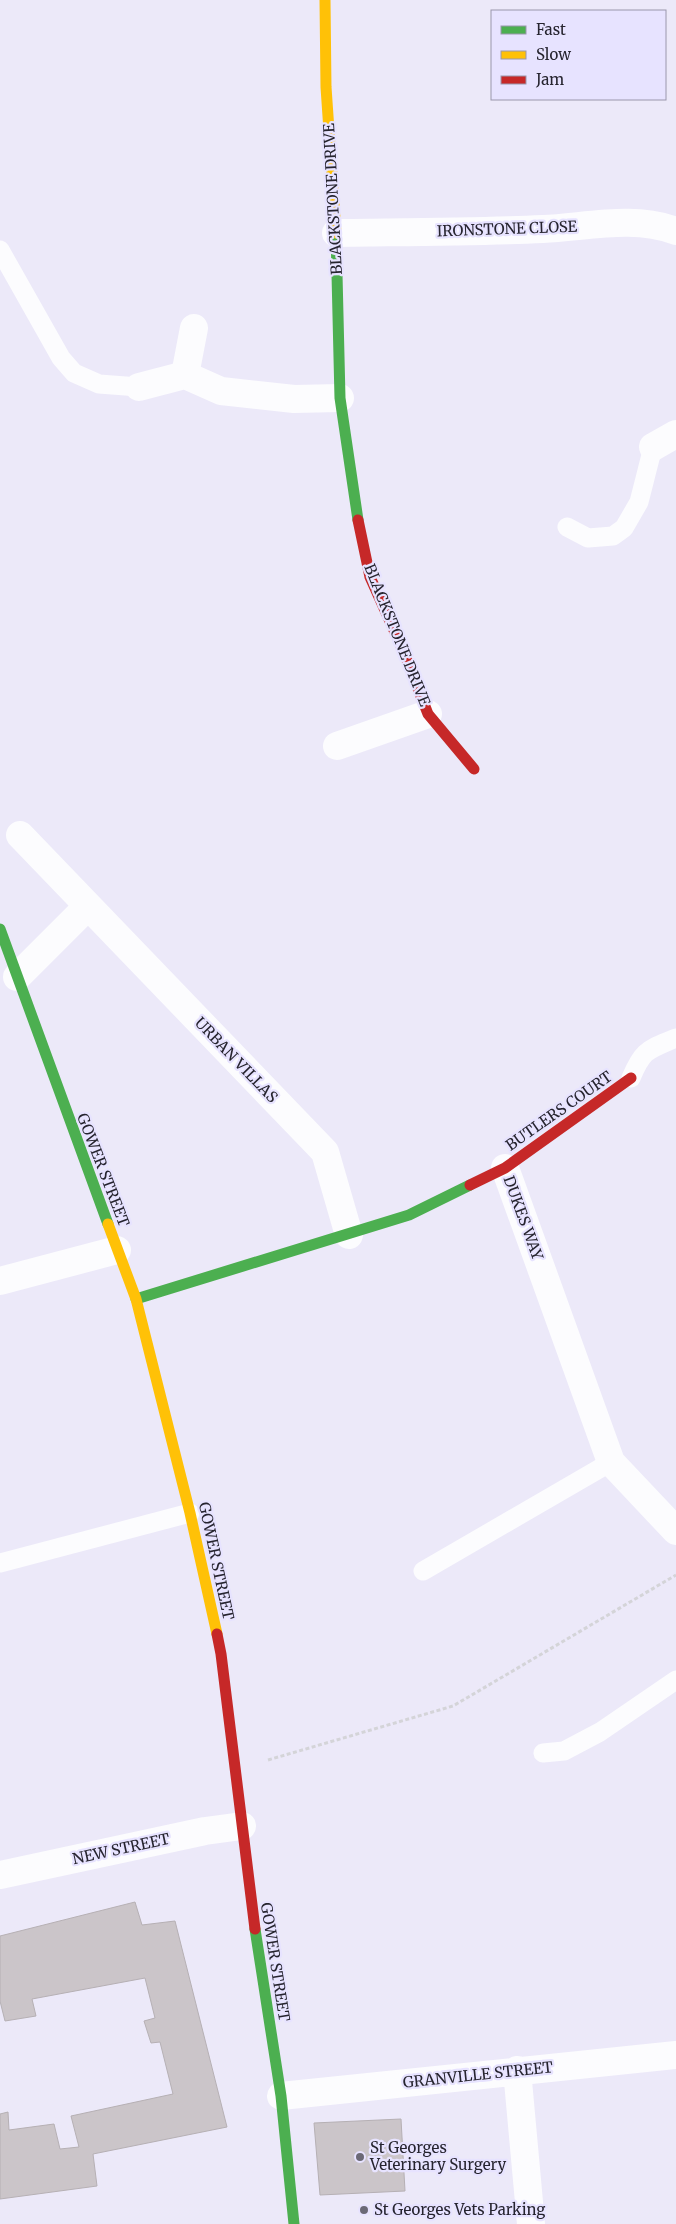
<svg xmlns="http://www.w3.org/2000/svg" width="676" height="2224" viewBox="0 0 676 2224" font-family="Merriweather,serif">
<rect width="100%" height="100%" fill="#ece9f9"/>
<path fill="#cbc5c9" stroke="#b6b0b4" d="M135,1902l7,23 33,-4 52,206 -134,27 4,32 -97,13v-85l8,-2 1,18 45,-6 6,25 19,-2 -8,-31 102,-22 -13,-52 -9,1 -7,-22 11,-3 -10,-40 -113,21 4,17 -31,5 -5,-20v-65z
M401,2119l4,72 -85,4 -6,-72z"/>
<g fill="none" stroke-linecap="round" stroke-linejoin="round">
<path stroke="#d4d4d8" stroke-width="3" stroke-dasharray="4 2.5" stroke-linecap="butt" d="M268,1760l185,-54 223,-131"/>
<path stroke="#fcfcfe" stroke-width="19" d="M0,250l61,108 13,15 25,11 40,3
M567,527l21,11 25,-2 11,-8 15,-26 14,-55
M631,1078c12,-29 17,-28 45,-40
M0,1563l190,-50
M423,1571l188,-109
M543,1753l21,-2 36,-19 76,-52"/>
<path stroke="#fcfcfe" stroke-width="28" d="M336,233c69,-1 138,-1 207,-4 44,-2 91,-14 133,2
M185,375l9,-47
M139,387l46,-12 36,16 73,8 46,-1
M653,447l23,-13
M337,746l91,-32
M20,835l305,317 24,83
M17,977l70,-70
M505,1168l106,294 65,69
M0,1281l117,-31
M0,1875l205,-44 37,-5
M517,2070l14,154
M281,2096l395,-41"/>
<path stroke="#4caf50" stroke-width="11" d="M336,233l4,165 18,122
M0,929l108,295
M136,1299l273,-84 61,-30
M255,1929l26,167 13,128"/>
<path stroke="#ffc107" stroke-width="11" d="M325,0l1,87 10,146
M108,1224l28,75 54,214 27,121"/>
<path stroke="#c62828" stroke-width="11" d="M358,520l12,57 33,73 25,64 46,55
M470,1185l35,-17 126,-90
M217,1634l4,20 34,275"/>
</g>
<g fill="#6b6976" stroke="#e7e3ff" stroke-width="2">
<circle cx="360" cy="2157" r="5"/>
<circle cx="364" cy="2210" r="5"/>
</g>
<g text-anchor="middle" stroke-width="4.5" stroke-linejoin="round" paint-order="stroke">
<g font-size="15" fill="#26242f" stroke="#e7e3ff">
<text transform="translate(333 199) rotate(-93)" y="5">BLACKSTONE DRIVE</text>
<text transform="translate(507 229) rotate(-2)" y="5">IRONSTONE CLOSE</text>
<text transform="translate(397 635) rotate(68)" y="5">BLACKSTONE DRIVE</text>
<text transform="translate(236 1060) rotate(46)" y="5">URBAN VILLAS</text>
<text transform="translate(559 1111) rotate(-35)" y="5">BUTLERS COURT</text>
<text transform="translate(103 1170) rotate(69)" y="5">GOWER STREET</text>
<text transform="translate(523 1218) rotate(70)" y="5">DUKES WAY</text>
<text transform="translate(216 1561) rotate(78)" y="5">GOWER STREET</text>
<text transform="translate(121 1849) rotate(-12)" y="5">NEW STREET</text>
<text transform="translate(275 1962) rotate(81)" y="5">GOWER STREET</text>
<text transform="translate(478 2075) rotate(-6)" y="5">GRANVILLE STREET</text>
</g>
<g font-size="15" fill="#26242f" stroke="#e7e3ff" text-anchor="start">
<text x="370" y="2153">St Georges<tspan x="370" dy="17">Veterinary Surgery</tspan></text>
<text x="374" y="2215">St Georges Vets Parking</text>
</g>
</g>
<rect x="491" y="10" width="175" height="90" fill="#e7e3ff" stroke="#9a97ac"/>
<rect x="501" y="26" width="25" height="8" fill="#4caf50" stroke="#9a97ac"/>
<text x="536" y="35" font-size="15" fill="#26242f">Fast</text>
<rect x="501" y="51" width="25" height="8" fill="#ffc107" stroke="#9a97ac"/>
<text x="536" y="60" font-size="15" fill="#26242f">Slow</text>
<rect x="501" y="76" width="25" height="8" fill="#c62828" stroke="#9a97ac"/>
<text x="536" y="85" font-size="15" fill="#26242f">Jam</text>
</svg>
